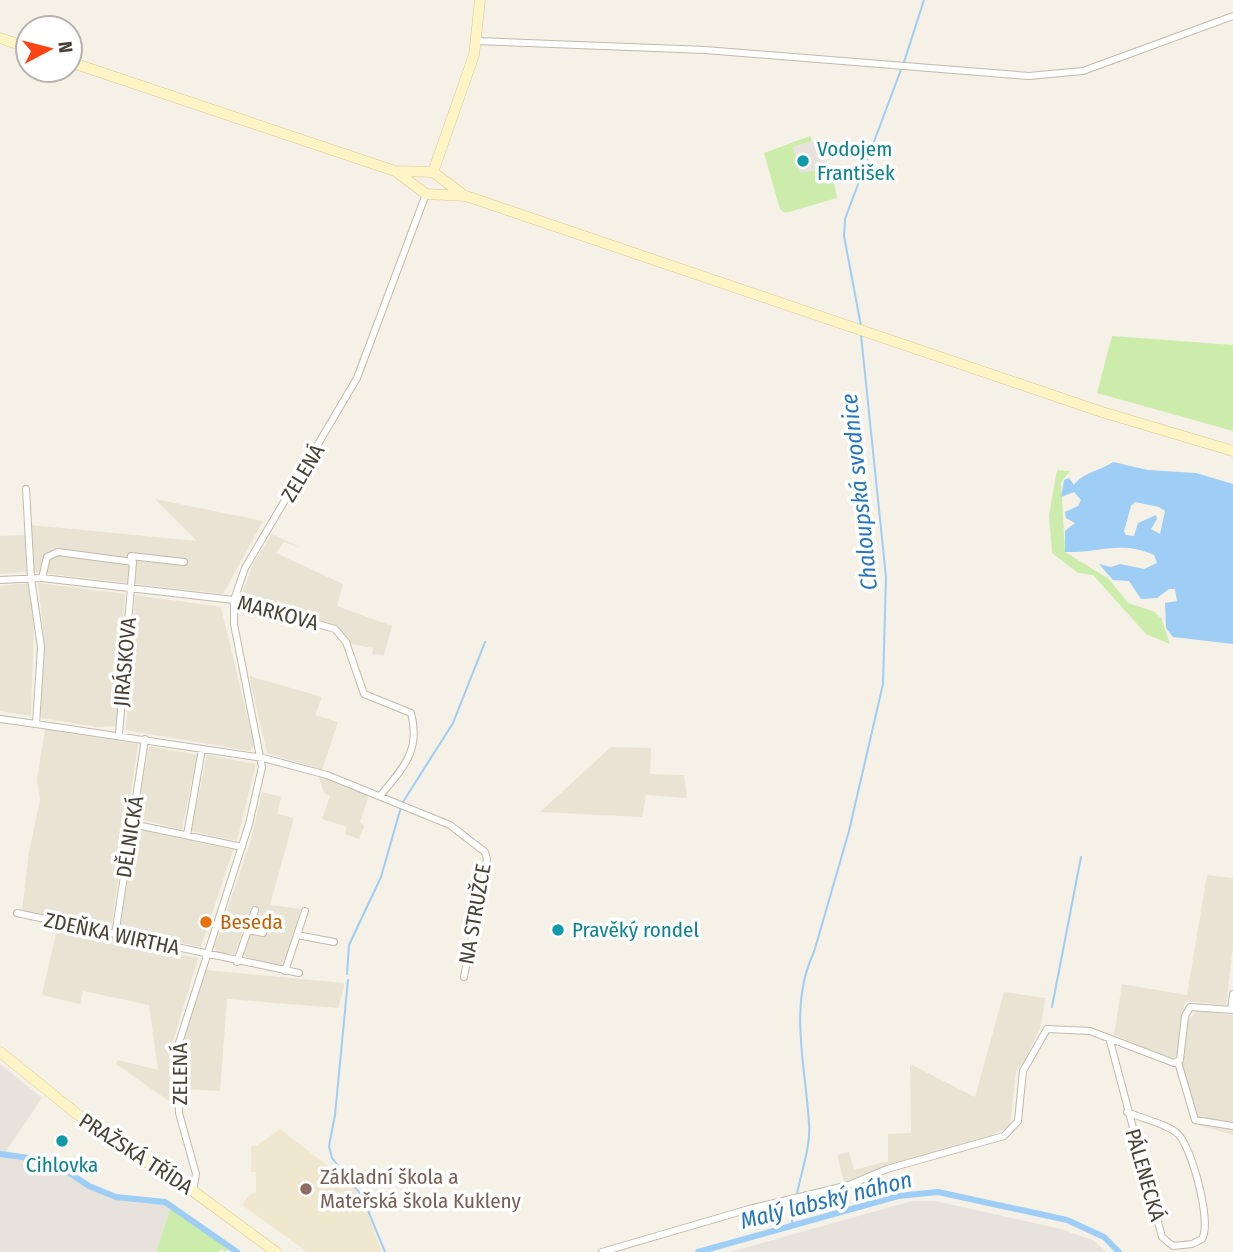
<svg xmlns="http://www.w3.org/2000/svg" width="1233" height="1252" viewBox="0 0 1233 1252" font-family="'Fira Sans Condensed',sans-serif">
<rect width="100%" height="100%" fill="#f5f1e6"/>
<path fill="#e9e3d4" d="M155,499l108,22 -40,73 -190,-22 -2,-47 166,16z
M272,534l30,14 -18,-6 -8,11 67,31 -6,22 55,20 -8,29 -12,-1 1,-6 -29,-5 -20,-19 -84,-26 14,-36z
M25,535l2,37 -27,2v-38z
M30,583l4,42 -3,91 -31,-5v-125z
M38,583l87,11 -9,132 -19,1 -56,-9 2,-89z
M135,595l86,12 33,138 -4,6 -124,-21z
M249,676l73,21 -7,18 23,7 -16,48 -55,-17z
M45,729l93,15 -27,184 -89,-18 7,-58 11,-52 -3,-21z
M149,746l48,9 -15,75 -46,-12z
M611,747l40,1 -1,26 34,1 3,23 -41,-3 -4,22 -102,-5z
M207,755l49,9 -19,77 -46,-10z
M318,775l51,20 -9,27 4,4 -5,13 -14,-5 2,-7 -25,-8 8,-23 -6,-3z
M262,792l19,5 -4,17 17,4 -24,87 31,4 -18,56 -4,1 -26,-6 -10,-5 7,-21 11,3 3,-6 -11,-5 6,-16 -8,-3 -16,47 -16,-1 -5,-5 36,-105z
M137,829l96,21 -32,97 -82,-17z
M1207,875l26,3v68l-7,59 -41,-4 -8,57 -9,-1 -54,-22 8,-51 65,11z
M57,929l141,29 -26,87 1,59 -57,-40 2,-4 40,10 -9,-65 -66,-14 -3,13 -38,-9z
M206,970l138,13v5l-6,20 -111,-9 -7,92 -38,-2 -1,-48z
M1004,992l41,6 -4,28 -17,36 -8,9 -6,55 -24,12 -98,27 -44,17 -7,-27 12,-3 5,18 34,-9v-27l23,-1 -1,-69 65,33z
M1197,1011l36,4v120l-38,-11 -13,-62 4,-40z"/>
<path fill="#e7e2db" d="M820,139l8,27 -28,8 -7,-27z
M0,1064l42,34 -36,53 45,10 60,36 37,3 23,7 -15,45h-156z
M912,1201h23l122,27 36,12 13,12h-376z"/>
<path fill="#efe8cf" d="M280,1129l70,54 12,16 20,53h-75l-65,-47 8,-11 6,-1v-21h-5v-26h5z"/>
<path fill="#ccecac" d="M810,136l2,5 -19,6 7,26 31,-6 6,31 -52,15 -5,-4 -16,-56z
M1112,336l121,9v86l-136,-38z
M1057,470l13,1 -9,11 4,70 44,27 19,24 25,8 8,7 9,26 -24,-10 -53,-59 -15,-2 -26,-20 -3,-38z
M171,1207l59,40 -5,5 -4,-3 -3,3h-62z"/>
<path fill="#9ecdf6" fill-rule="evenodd" d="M1113,462l35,8 48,3 37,11v160l-60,-7 -7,-9 -1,-25 12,-2 -2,-12h-6l-12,9 -16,1 -12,-18 -16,-1 -14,-16 12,3 9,-3 24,5 13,-6 -3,-8c-34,-15 -54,-2 -89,-3v-21l10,-8 -9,-5 -1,-6 13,-6 3,-6 -7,-8 -13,5 3,-17 5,-2 5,7c9,-13 26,-14 39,-23zM1135,502l24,5 6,4 -5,23 -9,-5 6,-10 -1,-4 -18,8 -4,13 -8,-1 -2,-4 7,-25z"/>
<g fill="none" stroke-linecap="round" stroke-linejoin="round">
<path stroke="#9ecdf6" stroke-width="2" d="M904,62l20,-62
M861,326l-17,-90 1,-17 57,-152
M403,802l50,-79 32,-81
M347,974l2,-29 32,-68 20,-70
M348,980l-13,135 -6,31 3,12 30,38 23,56
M1052,1007l29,-150
M797,1194c4,-22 14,-48 12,-70 -3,-57 -21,-118 5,-172l35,-121 34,-147 3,-107 -25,-242
M791,1226l5,-24"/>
<path stroke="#9ecdf6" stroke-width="6" d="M0,1154l51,7 38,25 27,11 49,5 72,50
M698,1252l200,-56 40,-4 129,28 37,17 15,15"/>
<defs>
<path id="street" d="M477,41l228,9 324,26 54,-5 150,-55
M26,489l5,89 10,69 -5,77 227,34 64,17 123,50 35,27 2,7 -23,118
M130,562l1,-6 53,6
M42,578l5,-21 11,-5 75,10 -14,173
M0,580l42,-2 192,22 101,29 11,13 18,52 47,19c10,38 -8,55 -31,83
M0,719l36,5
M132,824l110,23
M187,835l15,-86
M17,913l282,60
M248,930l15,3
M115,935l30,-196
M297,935l37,7
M237,962l18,-52
M285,971l20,-60
M1231,1010l2,-16
M1110,1041l52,196 11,9 19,-2 10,-5c10,-17 -10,-91 -24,-105 -12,-11 -36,-15 -51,-22
M1178,1062l17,58 38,6
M193,1191l3,-17 -17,-61 -2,-64 72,-225 13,-57 -28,-143v-24l11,-32 112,-190 69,-184
M602,1252l147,-43 100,-24 38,-16 117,-33 14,-15 5,-50 24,-42 43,2 84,32 6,-3 5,-44 5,-9 43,3"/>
<path id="secondary" d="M0,38l28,10
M70,62l325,109 38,1 28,21
M395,171l31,23 40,2 636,216 131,39
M433,172l41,-117 6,-55
M0,1052l103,83 90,56 83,61"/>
</defs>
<use href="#street" stroke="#c1baa8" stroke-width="8"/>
<use href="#secondary" stroke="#d8c992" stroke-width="11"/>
<use href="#street" stroke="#fff" stroke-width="6"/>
<use href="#secondary" stroke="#fff4c6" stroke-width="10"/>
</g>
<g fill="#0f9aa8" stroke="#fff" stroke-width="2.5">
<circle cx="803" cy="161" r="7"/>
<circle cx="558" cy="930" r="7"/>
<circle cx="62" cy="1141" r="7"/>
</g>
<circle fill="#e8710a" stroke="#fff" stroke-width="2.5" cx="206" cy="922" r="7"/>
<circle fill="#8d6e63" stroke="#fff" stroke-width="2.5" cx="306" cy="1189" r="7"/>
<g text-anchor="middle" stroke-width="7" stroke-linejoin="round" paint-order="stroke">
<g font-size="21" fill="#0d838f" stroke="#fff" text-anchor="start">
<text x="817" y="156">Vodojem<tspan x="817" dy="24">František</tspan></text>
<text x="572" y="937">Pravěký rondel</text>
<text x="62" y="1172" text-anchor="middle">Cihlovka</text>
</g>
<g font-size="21" fill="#484235" stroke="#fff">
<text transform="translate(303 473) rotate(-59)" y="7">ZELENÁ</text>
<text transform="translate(278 613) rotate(15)" y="7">MARKOVA</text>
<text transform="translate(125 662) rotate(-85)" y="7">JIRÁSKOVA</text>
<text transform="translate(130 837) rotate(-81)" y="7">DĚLNICKÁ</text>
<text transform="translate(475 914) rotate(-80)" y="7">NA STRUŽCE</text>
<text transform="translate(112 934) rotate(12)" y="7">ZDEŇKA WIRTHA</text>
<text transform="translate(180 1074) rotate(-90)" y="7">ZELENÁ</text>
<text transform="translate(136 1154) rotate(33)" y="7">PRAŽSKÁ TŘÍDA</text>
<text transform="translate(1145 1175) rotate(74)" y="7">PÁLENECKÁ</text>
</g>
<g font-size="21" fill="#c56008" stroke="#fff" text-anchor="start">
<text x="220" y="929">Beseda</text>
</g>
<g font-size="21" fill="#785e54" stroke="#fff" text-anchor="start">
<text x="320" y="1184">Základní škola a<tspan x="320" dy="24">Mateřská škola Kukleny</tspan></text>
</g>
<g font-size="23" font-style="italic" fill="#2475bd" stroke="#fff">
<text transform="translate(859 492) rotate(-96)" y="8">Chaloupská svodnice</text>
<text transform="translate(826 1200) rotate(-14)" y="8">Malý labský náhon</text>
</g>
</g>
<g transform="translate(49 49) rotate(83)"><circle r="33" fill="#ffffff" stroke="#b6b3ae" stroke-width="2"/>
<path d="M0-5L12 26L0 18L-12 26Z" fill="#ff4313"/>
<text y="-10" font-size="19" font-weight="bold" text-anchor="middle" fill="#484235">N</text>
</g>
</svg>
